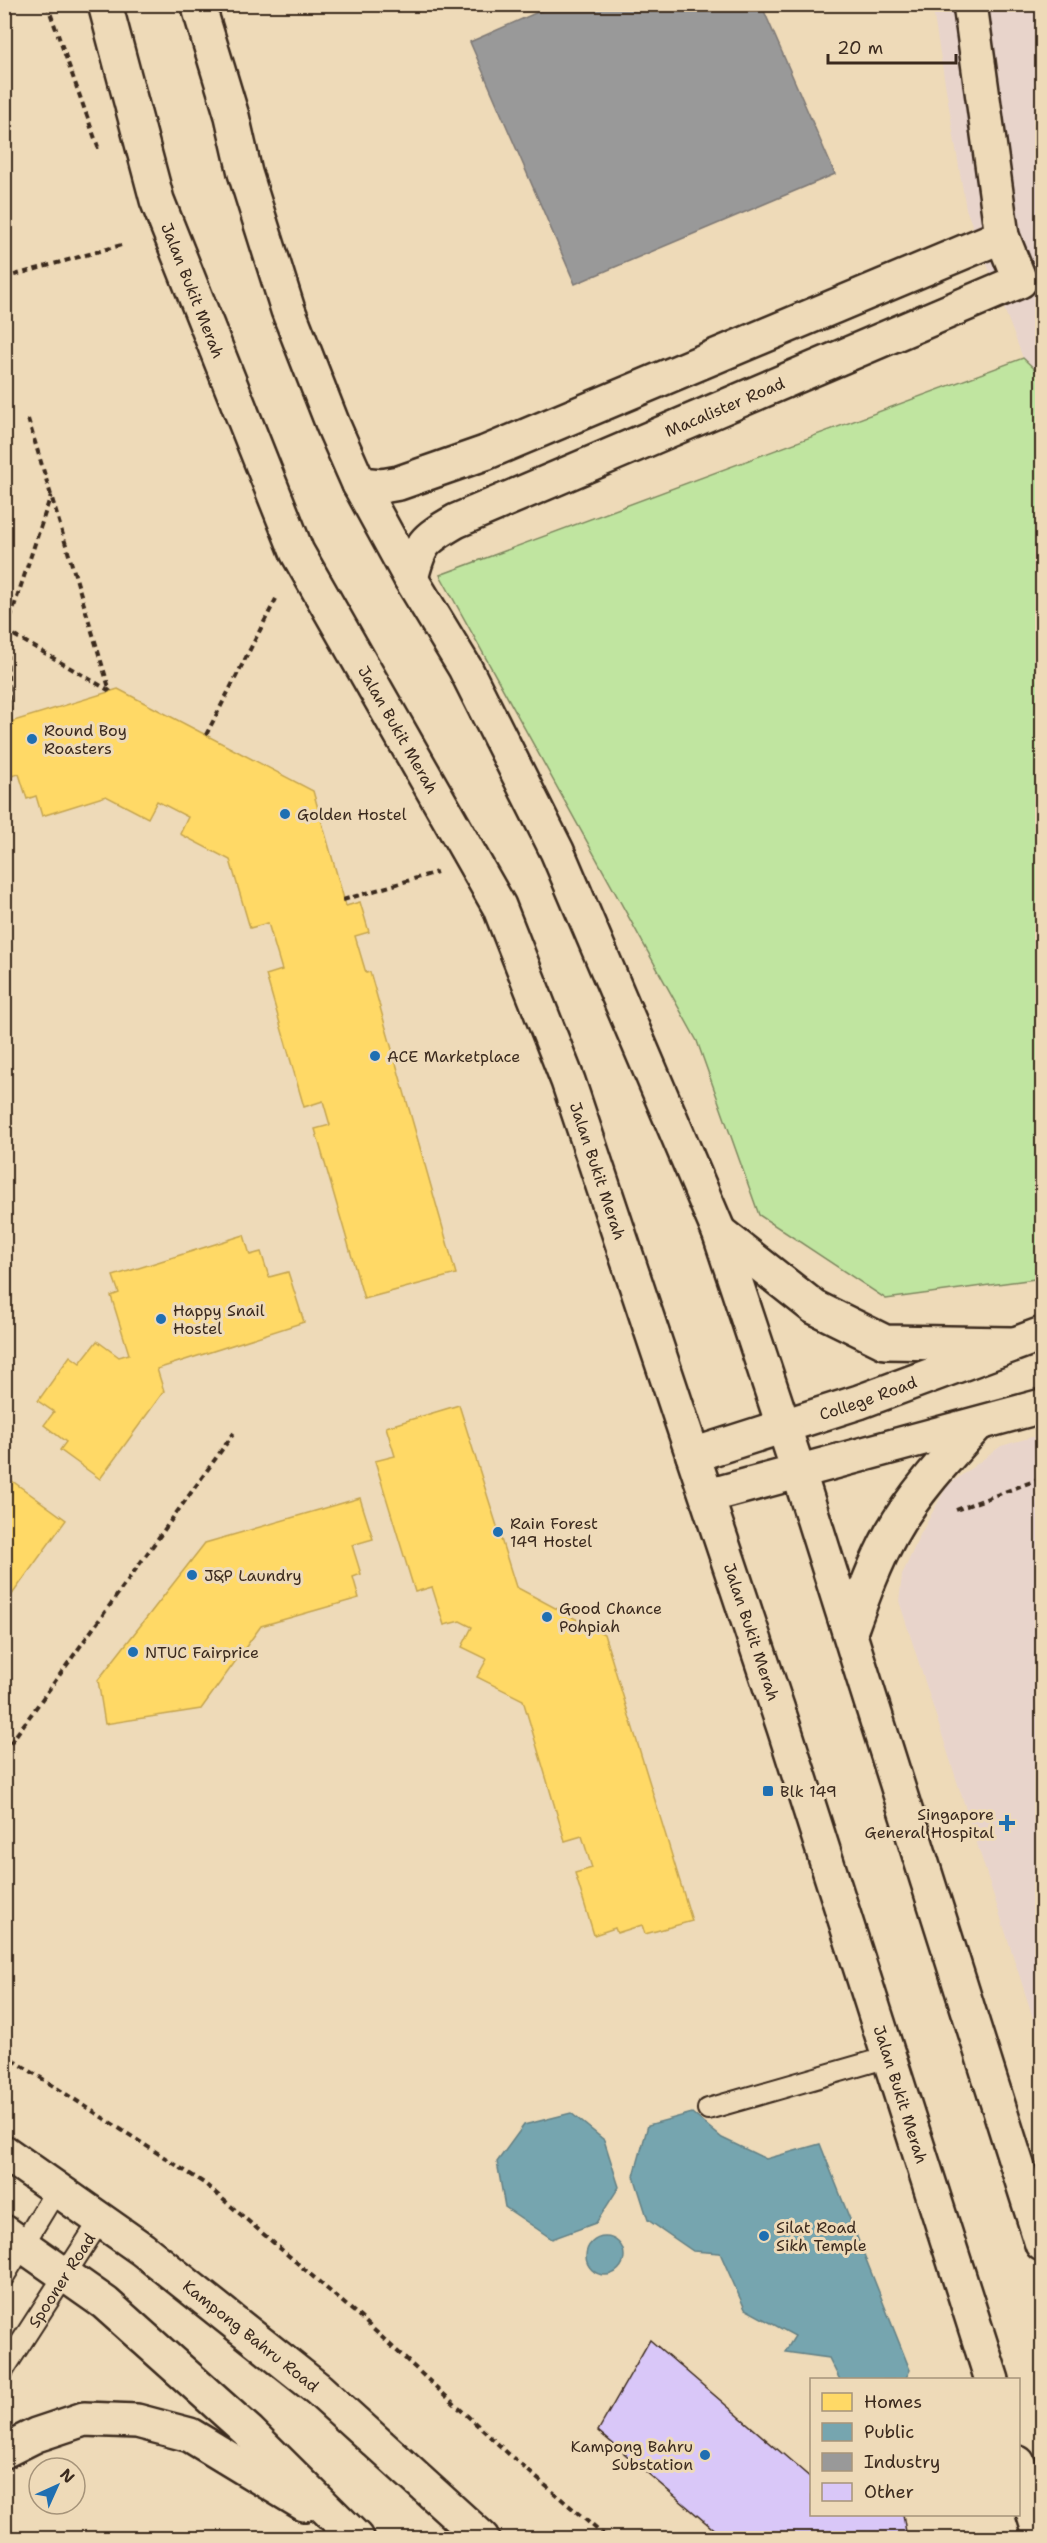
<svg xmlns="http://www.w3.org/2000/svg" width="1047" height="2543" viewBox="0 0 1047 2543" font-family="'Shantell Sans',sans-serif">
<rect width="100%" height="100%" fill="#eedab8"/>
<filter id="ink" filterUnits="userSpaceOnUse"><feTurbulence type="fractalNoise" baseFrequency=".0167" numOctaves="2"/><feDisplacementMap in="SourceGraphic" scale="12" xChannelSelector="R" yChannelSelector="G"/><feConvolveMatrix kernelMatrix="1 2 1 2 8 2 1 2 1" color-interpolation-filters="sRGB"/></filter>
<g filter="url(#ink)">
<path fill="#e8d4cb" d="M932,5h110v370l-19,-17 -57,-149z
M1042,1434v612l-143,-445 3,-26 18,-40 27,-49 54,-40z"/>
<path fill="#c0e5a0" stroke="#7e885f" stroke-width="1.5" d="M1023,358l19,18v902l-156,21 -127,-84 -62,-174 -257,-466z"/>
<path fill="#ffd966" stroke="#c4a450" stroke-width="1.5" d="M118,689l195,102 33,115 14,-4 9,30 -14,4 11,37 4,-1 86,302 -92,25 -49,-170 15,-4 -7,-24 -19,6 -38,-132 16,-5 -14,-47 -18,5 -20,-68 -50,-26 8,-17 -31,-16 -9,17 -42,-22 -64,20 -6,-20 -9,3 -8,-25 -12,3 -3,-53z
M244,1235l6,20 11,-3 8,25 19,-5 16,50 -147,47 7,22 -64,88 -40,-29 6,-8 -22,-17 10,-13 -16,-11 32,-45 10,7 17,-22 22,16 10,-3 -18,-58 8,-3 -6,-17z
M459,1405l57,182 88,47 88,287 -47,13 -3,-9 -25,8 -2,-5 -21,7 -19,-62 17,-5 -10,-32 -17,5 -42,-141 -46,-23 10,-18 -25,-12 10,-20 -12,-6 -16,4 -12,-38 -17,5 -40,-131 20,-5 -9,-29z
M4,1475l62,45 -55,76 -7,-5z
M360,1498l13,41 -21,6 9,29 -8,3 6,21 -98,28 -60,83 -96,15 -7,-44 107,-137z"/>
<path fill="#76a5af" stroke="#648084" stroke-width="1.5" d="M571,2113l33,27 15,47 -23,36 -44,16 -47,-32 -8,-45 27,-37z
M692,2113l30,25 44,21 54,-15 90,226 -5,10h-65l-11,-22 -44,-6 10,-16 -50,-27 -25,-56 -27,-2 -45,-31 -14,-44 14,-51z
M586 2256a19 19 0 1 1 38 0a19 19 0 1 1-38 0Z"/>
<path fill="#999" stroke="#7d7874" stroke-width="1.5" d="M556,4h205l74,170 -260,110 -105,-242z"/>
<path fill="#d9c7f8" stroke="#3b2a1e" stroke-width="1.5" d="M650,2340l162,139v35h91l4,24h-183l-126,-107z"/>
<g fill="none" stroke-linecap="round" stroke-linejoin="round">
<defs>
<g id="service">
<path d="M708,2109l181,-52"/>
<path d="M4,2276l53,-87"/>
<path id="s1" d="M4,2369l97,-150"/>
</g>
<g id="minor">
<path d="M359,484l23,2 17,-3 86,-30 517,-217"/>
<path id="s2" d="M411,579c9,-36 12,-39 45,-58l564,-240 -18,-45 -32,-232"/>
<path id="s3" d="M693,1455l166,-53 183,-68"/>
<path d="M708,1496l334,-90"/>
</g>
<g id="secondary">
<path id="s4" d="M4,2152l138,97 176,140 164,149"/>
<path d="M4,2232l101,71 144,129 107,106"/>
<path d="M4,2451l32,-16 48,-16 53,2 53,14 114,69"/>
</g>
<g id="primary">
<path id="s5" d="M105,4l52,196 140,352 202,354 69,175 216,647 208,652"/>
<path d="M198,4l34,112 13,57 43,137 45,115 26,59 52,95 54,89 92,183 162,381 79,238 244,774"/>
<path d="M719,1232l95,75 71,35 126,2"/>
<path d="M850,1632c12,-33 24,-67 41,-98 23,-41 55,-75 86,-109"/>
<path d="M1018,2463l23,75"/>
</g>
</defs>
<use href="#service" stroke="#3b2a1e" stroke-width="24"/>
<use href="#minor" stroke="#3b2a1e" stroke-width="38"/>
<use href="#secondary" stroke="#3b2a1e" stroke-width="38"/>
<use href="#primary" stroke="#3b2a1e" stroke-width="38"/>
<path stroke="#3b2a1e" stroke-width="4" stroke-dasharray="6 4.5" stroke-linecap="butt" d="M47,4l51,143 5,-1
M4,278l121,-34
M28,419l82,272
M5,630l105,61
M10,722l-4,-91 45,-136
M206,735l71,-138
M343,900l94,-28
M956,1510l86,-32
M4,1752l230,-319
M4,2054l200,129 156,134 152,140 95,81"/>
<use href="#service" stroke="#eedab8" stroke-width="20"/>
<use href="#minor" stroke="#eedab8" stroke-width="33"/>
<use href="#secondary" stroke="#eedab8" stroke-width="33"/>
<use href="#primary" stroke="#eedab8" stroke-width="33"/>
</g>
</g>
<g fill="#1f6fb2" stroke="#eedab8" stroke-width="2">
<circle cx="32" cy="739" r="6"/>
<circle cx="285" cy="814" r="6"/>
<circle cx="375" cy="1056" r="6"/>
<circle cx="161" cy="1319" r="6"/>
<circle cx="498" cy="1532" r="6"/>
<circle cx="192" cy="1575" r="6"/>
<circle cx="547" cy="1617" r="6"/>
<circle cx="133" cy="1652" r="6"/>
<rect x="762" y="1785" width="12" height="12" rx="3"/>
<path d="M1004 1814h6v6h6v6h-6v6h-6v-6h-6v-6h6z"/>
<circle cx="764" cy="2236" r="6"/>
<circle cx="705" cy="2455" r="6"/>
</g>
<g text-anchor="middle" stroke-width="6" stroke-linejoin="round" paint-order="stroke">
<g font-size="16" fill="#3b2a1e" stroke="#eedab8">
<text dy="6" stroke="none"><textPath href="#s5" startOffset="300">Jalan Bukit Merah</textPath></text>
<text dy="6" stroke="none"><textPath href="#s2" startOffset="369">Macalister Road</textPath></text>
<text dy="6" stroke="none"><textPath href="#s5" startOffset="786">Jalan Bukit Merah</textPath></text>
<text dy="6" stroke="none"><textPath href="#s5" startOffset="1272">Jalan Bukit Merah</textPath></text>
<text dy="6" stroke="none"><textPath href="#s3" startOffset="184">College Road</textPath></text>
<text dy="6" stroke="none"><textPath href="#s5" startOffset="1758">Jalan Bukit Merah</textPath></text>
<text dy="6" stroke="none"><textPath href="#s5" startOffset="2244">Jalan Bukit Merah</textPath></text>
<text dy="6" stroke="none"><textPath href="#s1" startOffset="106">Spooner Road</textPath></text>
<text dy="6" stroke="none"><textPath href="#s4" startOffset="308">Kampong Bahru Road</textPath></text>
</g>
<g font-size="16" fill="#3b2a1e" stroke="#eedab8" text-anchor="start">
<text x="44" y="736">Round Boy<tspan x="44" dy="18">Roasters</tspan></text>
<text x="297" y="820">Golden Hostel</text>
<text x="387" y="1062">ACE Marketplace</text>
<text x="173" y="1316">Happy Snail<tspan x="173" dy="18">Hostel</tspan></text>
<text x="510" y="1529">Rain Forest<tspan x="510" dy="18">149 Hostel</tspan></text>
<text x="204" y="1581">J&amp;P Laundry</text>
<text x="559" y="1614">Good Chance<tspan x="559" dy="18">Pohpiah</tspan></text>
<text x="145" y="1658">NTUC Fairprice</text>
<text x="780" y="1797">Blk 149</text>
<text x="994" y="1820" text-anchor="end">Singapore<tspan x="994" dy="18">General Hospital</tspan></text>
<text x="776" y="2233">Silat Road<tspan x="776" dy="18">Sikh Temple</tspan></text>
<text x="693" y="2452" text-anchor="end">Kampong Bahru<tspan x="693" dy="18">Substation</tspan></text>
</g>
</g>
<rect width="1047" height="2543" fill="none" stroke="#eedab8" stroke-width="24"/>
<rect x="12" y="12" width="1023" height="2519" fill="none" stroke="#3b2a1e" stroke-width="2" filter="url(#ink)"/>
<rect x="810" y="2378" width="210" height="138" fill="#eedab8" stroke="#a6947a" stroke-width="1.5"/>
<rect x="822" y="2393" width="30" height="18" fill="#ffd966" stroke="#a6947a" stroke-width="1.5"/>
<text x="864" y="2408" font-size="18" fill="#3b2a1e">Homes</text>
<rect x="822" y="2423" width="30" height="18" fill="#76a5af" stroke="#a6947a" stroke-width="1.5"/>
<text x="864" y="2438" font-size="18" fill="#3b2a1e">Public</text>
<rect x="822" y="2453" width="30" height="18" fill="#999999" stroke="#a6947a" stroke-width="1.5"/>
<text x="864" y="2468" font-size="18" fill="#3b2a1e">Industry</text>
<rect x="822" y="2483" width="30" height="18" fill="#d9c7f8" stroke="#a6947a" stroke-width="1.5"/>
<text x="864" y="2498" font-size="18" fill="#3b2a1e">Other</text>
<g transform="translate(57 2486) rotate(45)"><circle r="28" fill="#eedab8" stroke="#a6947a" stroke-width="1.5"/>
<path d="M0-4.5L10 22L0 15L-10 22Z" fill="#1f6fb2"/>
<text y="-9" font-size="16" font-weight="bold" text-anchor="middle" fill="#3b2a1e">N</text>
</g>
<path d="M828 54v9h128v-9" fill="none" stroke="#3b2a1e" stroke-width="3"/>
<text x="837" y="54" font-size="18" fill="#3b2a1e" stroke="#eedab8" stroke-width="4.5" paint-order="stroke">20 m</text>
</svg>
